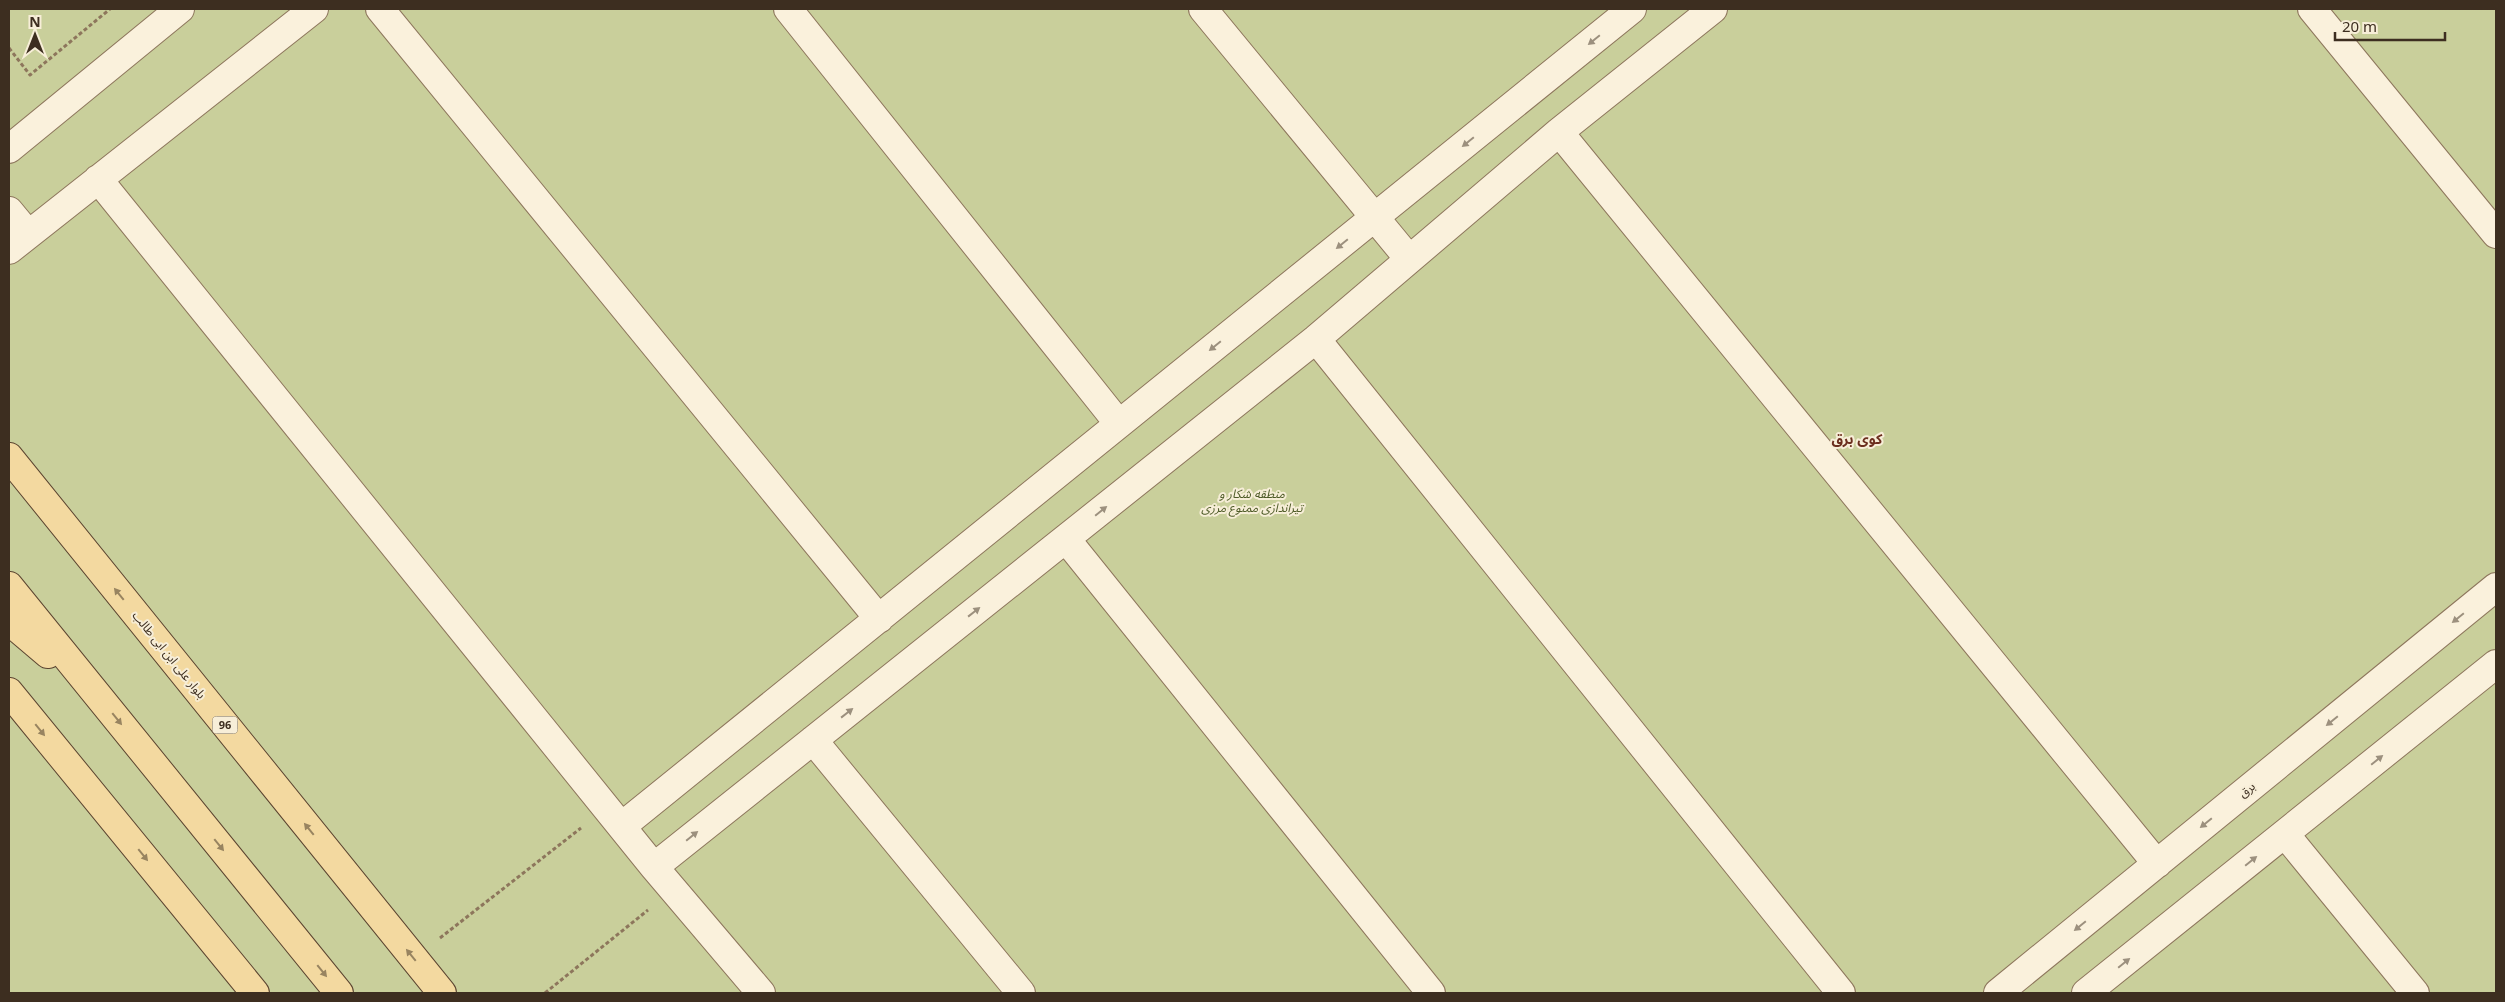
<svg xmlns="http://www.w3.org/2000/svg" width="2505" height="1002" viewBox="0 0 2505 1002" font-family="Georgia,'Noto Sans Arabic',serif">
<rect width="100%" height="100%" fill="#f0e4c8"/>
<path fill="#c9cf9b" d="M9,9h2487v984h-2487z"/>
<g fill="none" stroke-linecap="round" stroke-linejoin="round">
<defs>
<path id="minor" d="M380,9l499,610
M788,9l331,415
M1203,9l206,250
M2312,9l184,225
M1559,132l598,732
M9,149l171,-140
M98,179l556,688 107,126
M9,211l19,23
M9,250l305,-241
M1316,339l525,654
M1066,539l365,454
M813,740l208,253
M622,826l1010,-817
M2285,834l130,159
M654,867l662,-528 243,-207 154,-123
M1998,993l498,-406
M2086,993l410,-329"/>
<path id="major" d="M9,457l433,536
M9,586l330,407
M9,621l39,33
M9,692l246,301"/>
</defs>
<use href="#minor" stroke="#8d765c" stroke-width="30"/>
<use href="#major" stroke="#5b4430" stroke-width="30"/>
<path stroke="#8d765c" stroke-width="3" stroke-dasharray="4 2.5" stroke-linecap="butt" d="M9,48l21,27 80,-66
M440,938l141,-110
M545,993l103,-83"/>
<use href="#minor" stroke="#faf1dc" stroke-width="28"/>
<use href="#major" stroke="#f3d9a0" stroke-width="28"/>
</g>
<defs><path id="oneway-solid" d="M-6-.8H1V-3.2L6.5 0L1 3.2V.8H-6Z" transform="scale(1.25)"/></defs>
<g fill="#9c907e">
<use href="#oneway-solid" transform="translate(1594 40) rotate(141)"/>
<use href="#oneway-solid" transform="translate(1468 142) rotate(141)"/>
<use href="#oneway-solid" transform="translate(1342 244) rotate(141)"/>
<use href="#oneway-solid" transform="translate(1215 346) rotate(141)"/>
<use href="#oneway-solid" transform="translate(1101 511) rotate(-39)"/>
<use href="#oneway-solid" transform="translate(974 612) rotate(-38)"/>
<use href="#oneway-solid" transform="translate(2458 618) rotate(141)"/>
<use href="#oneway-solid" transform="translate(847 713) rotate(-38)"/>
<use href="#oneway-solid" transform="translate(2332 721) rotate(141)"/>
<use href="#oneway-solid" transform="translate(2377 760) rotate(-39)"/>
<use href="#oneway-solid" transform="translate(2206 823) rotate(141)"/>
<use href="#oneway-solid" transform="translate(692 836) rotate(-39)"/>
<use href="#oneway-solid" transform="translate(2251 861) rotate(-39)"/>
<use href="#oneway-solid" transform="translate(2080 926) rotate(141)"/>
<use href="#oneway-solid" transform="translate(2124 963) rotate(-39)"/>
</g>
<g fill="#988460">
<use href="#oneway-solid" transform="translate(119 594) rotate(-129)"/>
<use href="#oneway-solid" transform="translate(117 719) rotate(51)"/>
<use href="#oneway-solid" transform="translate(40 730) rotate(51)"/>
<use href="#oneway-solid" transform="translate(309 829) rotate(-129)"/>
<use href="#oneway-solid" transform="translate(219 845) rotate(51)"/>
<use href="#oneway-solid" transform="translate(143 855) rotate(51)"/>
<use href="#oneway-solid" transform="translate(411 955) rotate(-129)"/>
<use href="#oneway-solid" transform="translate(322 971) rotate(51)"/>
</g>
<g text-anchor="middle" stroke-width="4" stroke-linejoin="round" paint-order="stroke">
<rect fill="#f7eed8" stroke="#756857" stroke-width="1" x="212.5" y="716.5" width="25" height="17" rx="4"/>
<g font-size="11" font-weight="bold" fill="#3d2e20">
<text x="225" y="729">96</text>
</g>
<g font-size="12" font-style="italic" fill="#4d5a26" stroke="#f7eed8">
<text x="1252" y="498">منطقه شکار و<tspan x="1252" dy="14">تیراندازی ممنوع مرزی</tspan></text>
</g>
<g font-size="12" fill="#3d2e20" stroke="#f7eed8">
<text transform="translate(169 655) rotate(51)" y="4">بلوار علی ابن ابی طالب</text>
<text transform="translate(2247 790) rotate(-39)" y="4">برق</text>
</g>
<g font-size="14" font-weight="bold" fill="#6b2e1e" stroke="#f7eed8">
<text x="1857" y="444">کوی برق</text>
</g>
</g>
<rect width="2505" height="1002" fill="none" stroke="#3d2e20" stroke-width="20"/>
<g transform="translate(35 35)" stroke="#f7eed8" stroke-width="4" paint-order="stroke">
<path d="M0-4L9 19L0 12L-9 19Z" fill="#3d2e20"/>
<text y="-8" font-size="14" font-weight="bold" text-anchor="middle" fill="#3d2e20">N</text>
</g>
<path d="M2335 32v8h110v-8" fill="none" stroke="#3d2e20" stroke-width="2.5"/>
<text x="2342" y="32" font-size="15" fill="#3d2e20" stroke="#f7eed8" stroke-width="4" paint-order="stroke">20 m</text>
</svg>
